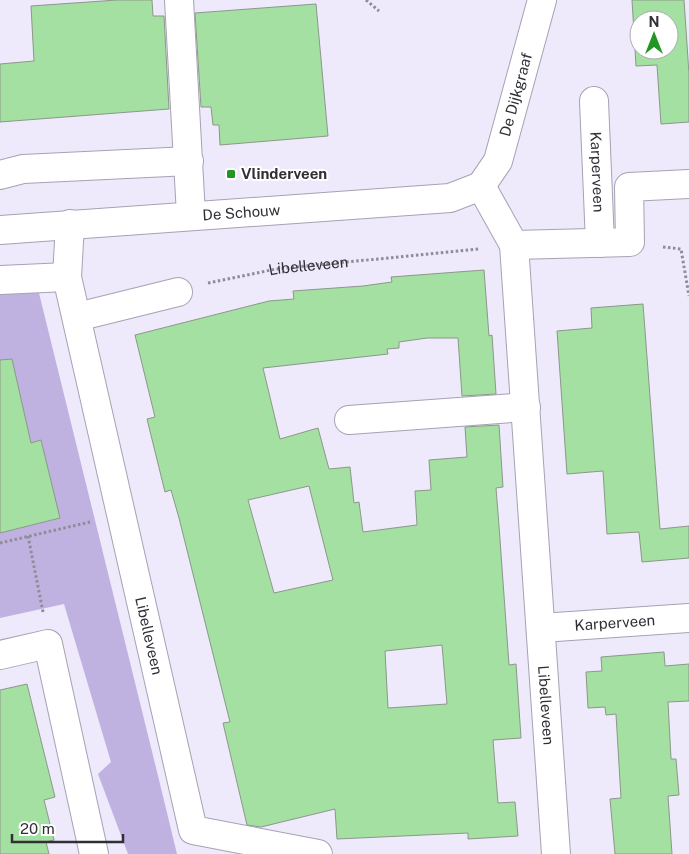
<svg xmlns="http://www.w3.org/2000/svg" width="689" height="854" viewBox="0 0 689 854" font-family="'Public Sans',sans-serif">
<rect width="100%" height="100%" fill="#eee9fb"/>
<path fill="#c0b2e0" d="M38,289l122,495 17,70h-49l-30,-80 13,-12 -47,-158 -64,14v-326z"/>
<path fill="#a4e0a1" stroke="#8b988a" fill-rule="evenodd" d="M117,0h35l1,16h11l5,93 -169,13v-58l34,-3 -3,-55z
M632,0h52l5,74v48l-28,2 -4,-59 -21,1zM639,20h30v30h-30z
M316,4l12,132 -108,9 -1,-20h-6l-2,-18h-10l-6,-94z
M484,270l5,66 3,-1 4,59 -34,2 -4,-58h-31l-28,4v6l-12,1 1,5 -125,14 17,71 38,-11 11,41 21,-2 4,36 5,-1 4,30 54,-7 -2,-34 16,-1 -2,-30 38,-3 -2,-30 34,-2 4,62 -7,1 3,38 10,139 7,-1 5,74 -28,2 5,63 17,-1 3,34 -50,3v-6l-131,6 -2,-30 -74,18 -14,-2 -24,-102 7,-1 -51,-204 -8,-28 -6,2 -18,-73 8,-2 -20,-82 134,-34 25,-2 -1,-8 70,-5 29,-4 -1,-5zM309,486l24,94 -59,13 -26,-93zM442,645l5,59 -59,4 -3,-57z
M643,304l17,225 29,-3v32l-47,4 -3,-30 -32,2 -4,-63 -36,3 -10,-143 35,-3 -1,-20z
M12,359l19,84 10,-3 19,78 -60,15v-173z
M664,652l1,14 24,-2v37l-21,1 3,57h5l3,36 -11,1 4,58h-57l-5,-55 11,-1 -5,-84 -10,1 -1,-8 -17,1 -2,-36 16,-1 -1,-14z
M27,684l28,113 -11,3 10,40 -8,2 3,12h-49v-164z"/>
<g fill="none" stroke-linecap="round" stroke-linejoin="round">
<defs>
<g id="minor">
<path d="M179,0l12,215"/>
<path id="s2" d="M594,101l6,142"/>
<path d="M0,175l23,-6 166,-8"/>
<path id="s3" d="M481,186l33,59 42,609"/>
<path id="s4" d="M481,186l17,-25 44,-161"/>
<path id="s5" d="M70,224l-3,53 126,553 125,24"/>
<path id="s6" d="M0,230l450,-32 31,-12"/>
<path d="M514,245l116,-3 -1,-55 60,-3"/>
<path d="M0,280l67,-3"/>
<path d="M77,317l101,-25"/>
<path d="M349,420l177,-13"/>
<path id="s7" d="M541,628l148,-10"/>
<path d="M0,655l48,-11 46,210"/>
</g>
</defs>
<use href="#minor" stroke="#a6a2b3" stroke-width="30"/>
<g stroke="#8f8c98" stroke-width="3" stroke-dasharray="2.5 2.5" stroke-linecap="butt">
<path d="M366,0l13,11"/>
<path d="M663,247l18,2 8,47"/>
<path id="s1" d="M208,283l68,-14 203,-20"/>
<path d="M28,536l15,76"/>
<path d="M0,543l90,-21"/>
</g>
<use href="#minor" stroke="#fff" stroke-width="28"/>
</g>
<rect fill="#219624" stroke="#fff" stroke-width="2" x="226" y="169" width="10" height="10" rx="2.5"/>
<g text-anchor="middle" stroke-width="4" stroke-linejoin="round" paint-order="stroke">
<g font-size="15" fill="#312f36" stroke="#fff">
<text dy="5" stroke="none"><textPath href="#s4" startOffset="99">De Dijkgraaf</textPath></text>
<text dy="5" stroke="none"><textPath href="#s2" startOffset="71">Karperveen</textPath></text>
<text dy="5" stroke="none"><textPath href="#s6" startOffset="242">De Schouw</textPath></text>
<text dy="5" stroke="none"><textPath href="#s1" startOffset="102">Libelleveen</textPath></text>
<text dy="5" stroke="none"><textPath href="#s7" startOffset="74">Karperveen</textPath></text>
<text dy="5" stroke="none"><textPath href="#s5" startOffset="421">Libelleveen</textPath></text>
<text dy="5" stroke="none"><textPath href="#s3" startOffset="529">Libelleveen</textPath></text>
</g>
<g font-size="15" font-weight="bold" fill="#312f36" stroke="#fff" text-anchor="start">
<text x="241" y="179">Vlinderveen</text>
</g>
</g>
<g transform="translate(654 35)"><circle r="24" fill="#ffffff" stroke="#adacaf"/>
<path d="M0-4L9 19L0 12L-9 19Z" fill="#219624"/>
<text y="-8" font-size="14" font-weight="bold" text-anchor="middle" fill="#312f36">N</text>
</g>
<path d="M12 834v8h111v-8" fill="none" stroke="#312f36" stroke-width="2.5"/>
<text x="20" y="834" font-size="15" fill="#312f36" stroke="#ffffff" stroke-width="4" paint-order="stroke">20 m</text>
</svg>
